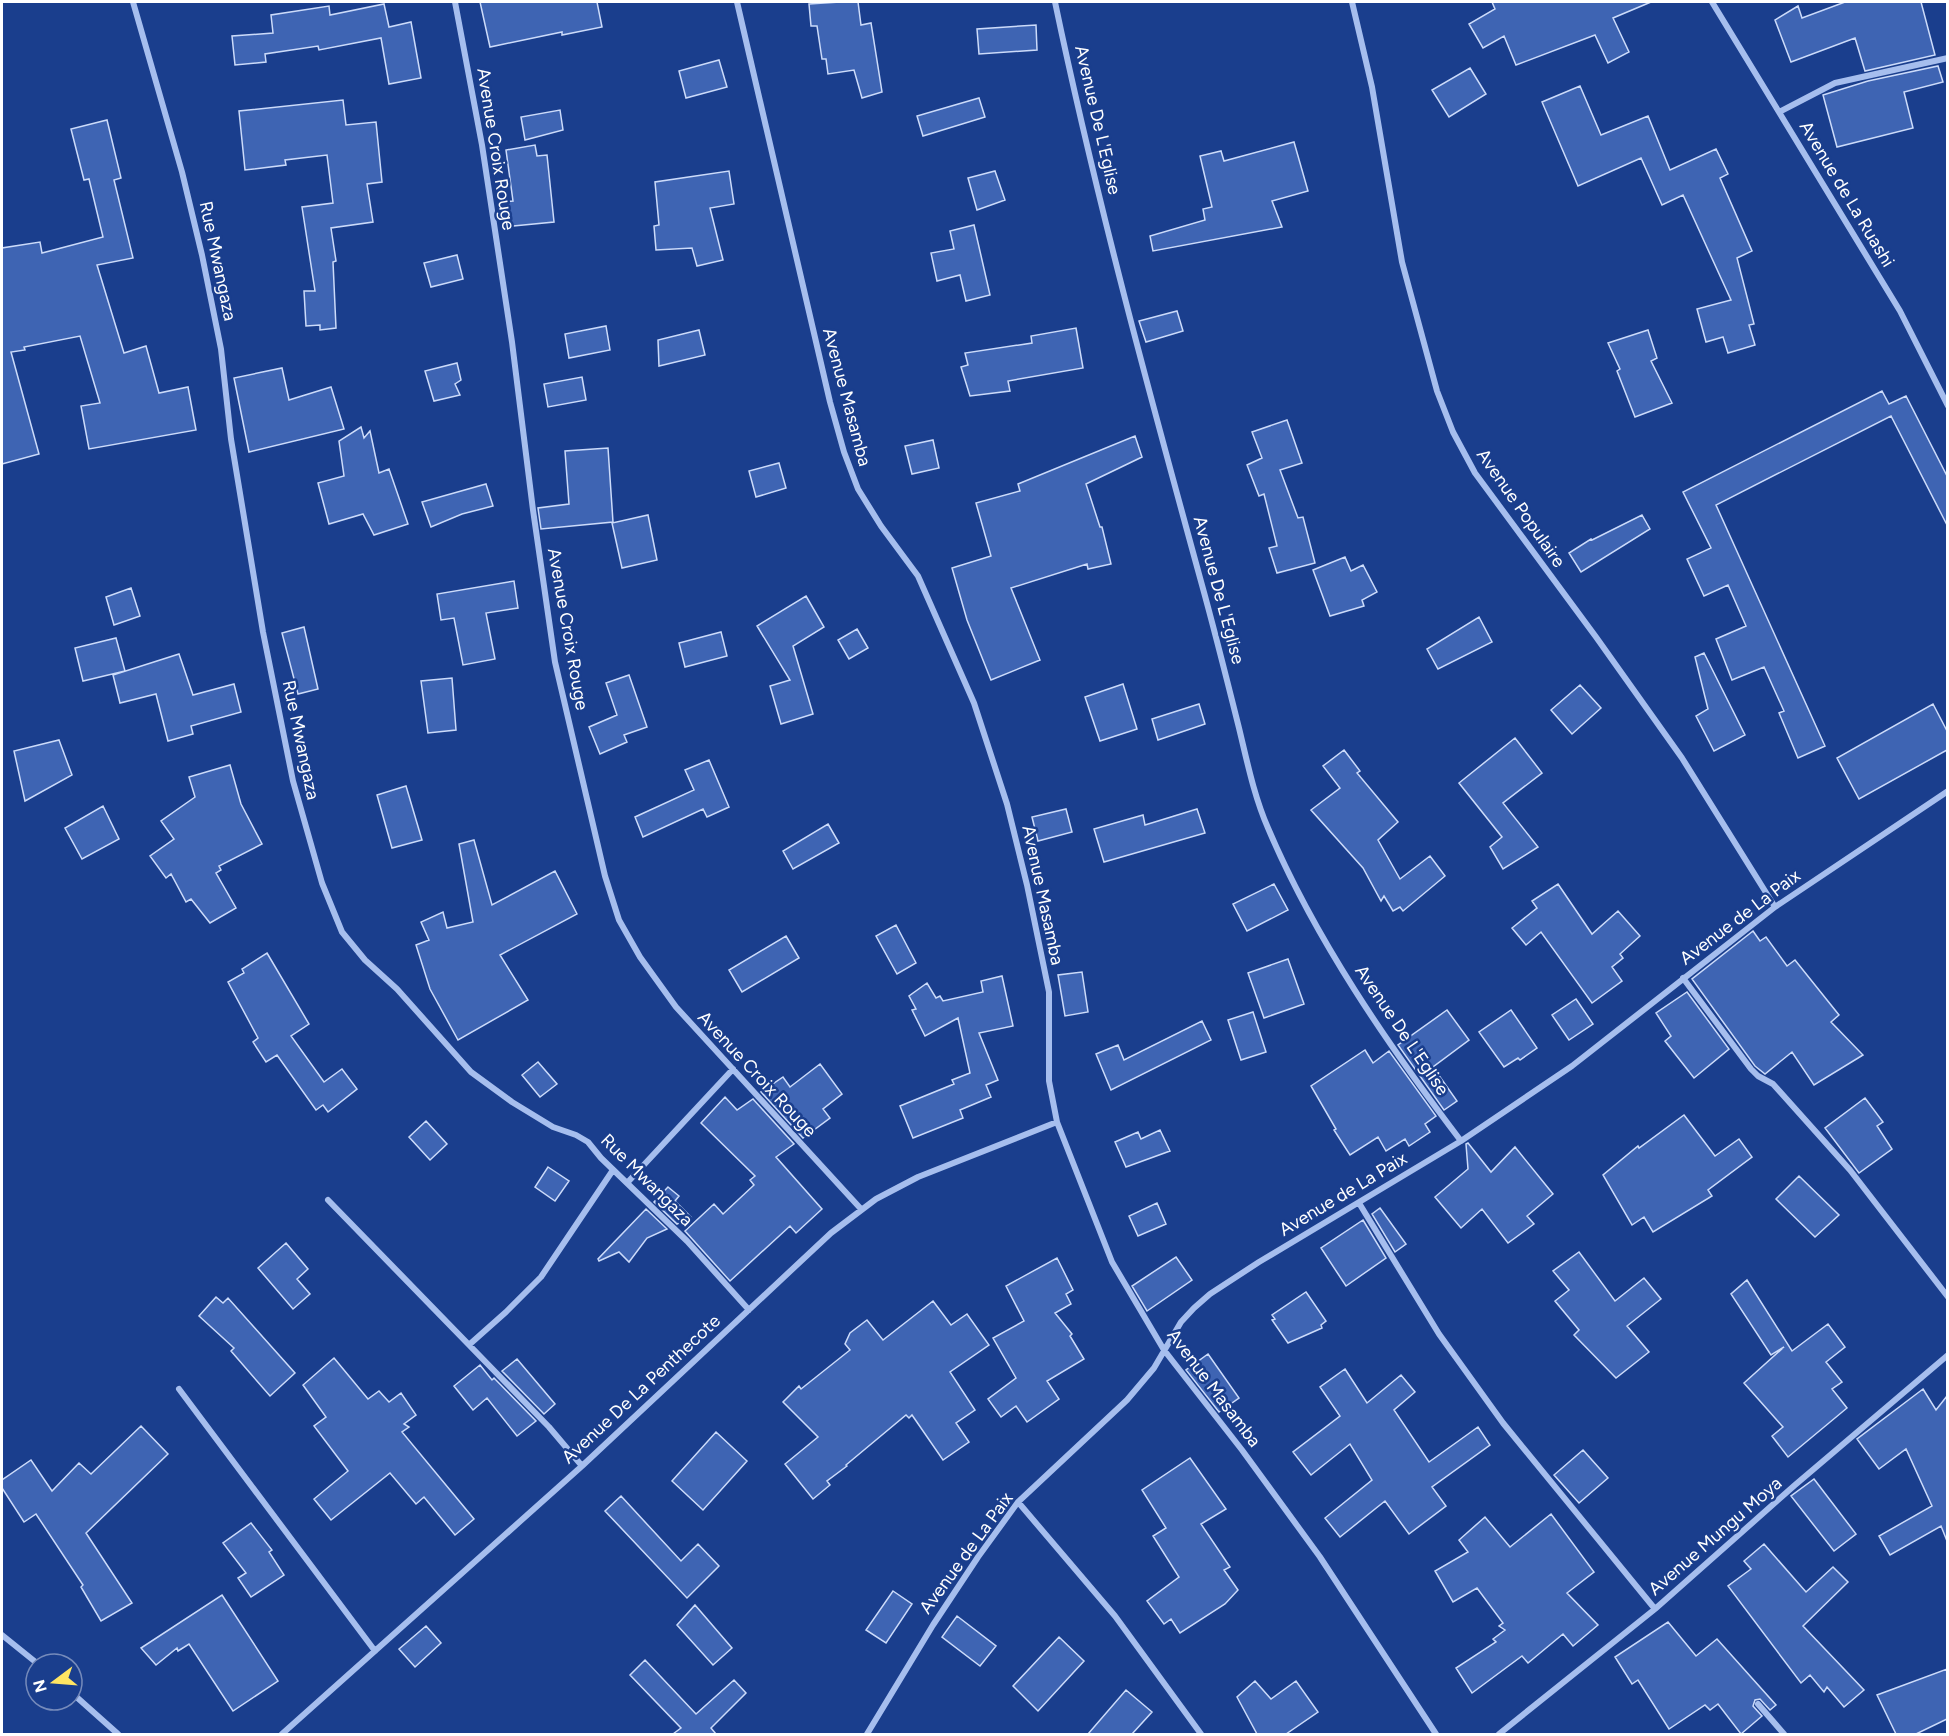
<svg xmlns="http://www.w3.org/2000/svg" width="1949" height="1736" viewBox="0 0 1949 1736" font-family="Figtree,sans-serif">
<rect width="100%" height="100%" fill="#1a3e8d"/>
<path fill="#3e64b3" stroke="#ccdbfa" stroke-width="1.5" d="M480,2h117l5,25 -40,8v-3l-72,15z
M840,2h18l3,23 10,-2 11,69 -20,6 -8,-28 -26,4 -2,-15h-4l-5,-33h-6l-2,-22z
M1492,2h159l-38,16 16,34 -21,11 -13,-28 -79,30 -12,-29 -21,12 -14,-24 26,-15z
M1845,2h76l14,53 -70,16 -10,-33 -64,24 -16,-42 23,-14 4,12z
M384,4l5,23 22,-5 10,56 -32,6 -8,-46 -62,12 -1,-4 -53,8 1,8 -31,3 -3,-29 41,-3 -2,-18 58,-9 1,9z
M1036,25l1,25 -58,4 -2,-25z
M719,60l8,27 -41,11 -7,-27z
M1938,66l5,16 -39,10 9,36 -76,19 -14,-52 45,-14z
M1470,68l16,26 -37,23 -17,-27z
M1580,86l21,49 47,-19 22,54 46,-21 12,25 -8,4 32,73 -15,7 17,66 -5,1 6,20 -27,8 -5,-16 -17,5 -9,-33 34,-9 -48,-105 -21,10 -21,-47 -63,28 -36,-84z
M979,98l6,19 -62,19 -6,-20z
M343,100l3,25 30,-3 6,60 -15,2 6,38 -42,6 5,33 -3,1 3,66 -16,2v-5l-14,1 -2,-35h11l-13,-84 31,-4 -6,-48 -42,5 1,5 -41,5 -6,-59z
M560,110l3,20 -38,10 -4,-23z
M107,120l14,58 -7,2 19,78 -36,7 27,88 22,-7 13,47 29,-6 8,43 -107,19 -8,-43 19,-3 -20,-67 -56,11 1,3 -14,2 28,102 -37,10v-216l38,-6 2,11 61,-16 -14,-58 -5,1 -13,-51z
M1294,142l14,49 -36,10 10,26 -129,24 -3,-15 55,-16 -2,-11 9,-2 -12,-51 21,-5 3,10z
M535,145l2,11 10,-1 7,67 -51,5 -2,-25 12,-1 -7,-51z
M729,171l5,33 -24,4 13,52 -26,6 -5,-18 -36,2 -2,-24 5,-1 -4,-43z
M995,171l10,29 -28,10 -9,-32z
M974,225l16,70 -24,6 -6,-26 -23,6 -6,-28 23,-4 -4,-18z
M457,255l6,24 -32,8 -7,-24z
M1177,311l6,20 -37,11 -7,-21z
M606,326l4,24 -41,8 -4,-24z
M1076,328l7,40 -75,13 2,10 -40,5 -9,-29 7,-2 -3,-12 67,-10 -1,-7z
M699,330l6,25 -46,11 -1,-26z
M1648,330l9,28 -6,3 21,42 -37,14 -18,-46 3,-2 -12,-26z
M457,363l4,17 -6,4 5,11 -26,6 -9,-30z
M282,368l7,32 42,-13 13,42 -95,23 -15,-74z
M582,377l4,23 -38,7 -4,-23z
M1882,391l7,13 17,-8 41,80v49l-56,-109 -175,89 109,241 -27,12 -19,-45 5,-2 -20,-44 -32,13 -16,-41 30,-13 -18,-41 -24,11 -17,-37 24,-11 -28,-56z
M1287,420l15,43 -22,7 18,48 5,-1 12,46 -38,10 -8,-25 8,-2 -13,-52 -5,2 -12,-31 15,-7 -10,-26z
M361,427l3,11 6,-7 9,42 10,-4 19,55 -34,11 -11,-21 -34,10 -11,-41 26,-7 -5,-35z
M1135,436l7,21 -56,27 14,43h2l9,37 -23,5 -1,-5 -76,24 29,72 -49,20 -24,-60 -15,-52 39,-12 -15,-53 44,-12 -2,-7z
M933,440l6,28 -27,6 -7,-28z
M608,448l5,74 -72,7 -3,-21 31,-4 -4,-53z
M779,463l7,25 -30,9 -7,-26z
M486,484l7,22 -31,8 -31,13 -9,-25z
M648,515l9,45 -35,8 -10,-45z
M1642,515l8,14 -69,43 -12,-19 22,-14 1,1z
M1345,557l6,14 12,-6 14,27 -15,8 2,6 -34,10 -17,-46z
M514,581l4,27 -32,5 9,46 -32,6 -9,-47 -13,2 -4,-26z
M131,588l9,28 -26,9 -8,-28z
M806,596l18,31 -31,19 20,68 -32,10 -11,-38 20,-6 -33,-54z
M1479,617l13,25 -54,27 -11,-20z
M304,627l14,62 -20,5 -16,-61z
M857,629l11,19 -19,11 -11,-19z
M721,632l6,24 -42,11 -6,-24z
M116,638l9,33 -42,10 -8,-33z
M1704,653l41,82 -31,16 -18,-35 12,-7 -13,-52z
M179,654l14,41 41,-11 7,28 -50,14 2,8 -25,7 -12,-47 -36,9 -7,-28z
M629,675l18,52 -23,8 3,7 -27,12 -11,-27 28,-12 -11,-32z
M452,678l4,52 -28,3 -7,-52z
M1123,684l14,45 -37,12 -15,-44z
M1580,685l21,23 -29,26 -21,-24z
M1199,704l6,20 -47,16 -6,-21z
M1933,704l14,27v19l-88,49 -22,-41z
M1515,738l27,35 -39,30 35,44 -35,22 -13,-22 12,-10 -43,-54z
M59,740l13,35 -47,26 -11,-50z
M1344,750l16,21 -3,2 41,49 -20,18 22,39 30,-23 15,20 -42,35 -3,-4 -7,4 -9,-15 -3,5 -18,-33 -52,-58 29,-22 -17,-22z
M709,760l20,47 -22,10 -4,-8 -60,28 -8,-20 59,-27 -9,-20z
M230,765l11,39 21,40 -43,22 2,4 -5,3 20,35 -26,15 -19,-24 -5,3 -15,-28 -5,4 -16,-22 24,-17 -13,-18 34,-24 -6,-20z
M406,786l16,54 -30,8 -15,-53z
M103,806l16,33 -37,20 -17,-31z
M1066,809l6,23 -34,9 -6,-24z
M1197,809l8,24 -101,29 -10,-33 49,-14 2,10z
M828,824l11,19 -46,26 -10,-18z
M474,840l18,65 63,-34 22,43 -77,41 28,45 -70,40 -28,-51 -14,-44 13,-5 -8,-18 22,-10 4,16 26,-6 -14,-78z
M1274,884l14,26 -41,21 -14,-27z
M1558,884l34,50 26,-23 22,25 -20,18 3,4 -11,9 10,14 -30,22 -51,-71 -15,13 -14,-17 25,-20 -5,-7z
M896,925l20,38 -19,11 -21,-38z
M1753,931l7,10 6,-4 21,29 8,-6 44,55 -8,7 32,33 -49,30 -22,-33 -27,22 -10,-8 -63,-87z
M786,936l13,22 -57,34 -13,-22z
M267,953l42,71 -18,12 33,46 18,-13 15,20 -29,23 -5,-7 -7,5 -39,-55 -11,7 -13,-20 5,-4 -30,-56 16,-9 -2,-4z
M1288,959l16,45 -40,14 -16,-45z
M1082,972l6,40 -23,4 -7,-41z
M1002,976l11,50 -34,7 19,47 -12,5 5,12 -31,13 3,8 -50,20 -13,-32 54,-22 -2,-4 18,-7 -12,-55 -33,18 -13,-26 4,-1 -7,-13 18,-13 9,15 4,-2 3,5 40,-9 -2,-11z
M1687,992l42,57 -35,29 -29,-37 6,-5 -15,-23z
M1576,999l17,25 -24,16 -17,-25z
M1447,1010l22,30 -36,27 24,34 -13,9 -46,-65z
M1511,1010l26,38 -17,12 -2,-2 -14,9 -25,-35z
M1253,1012l13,40 -25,8 -13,-40z
M1202,1021l9,19 -100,50 -15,-36 22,-9 6,15z
M1365,1050l8,13 16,-12 47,65 -11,8 5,8 -21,14 -4,-7 -19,12 -8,-14 -28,18 -16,-25 2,-1 -25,-43z
M538,1062l19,22 -17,13 -18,-22z
M820,1064l22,30 -19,15 7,9 -27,20 -42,-46 22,-15 7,10z
M725,1097l12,13 16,-11 41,45 -18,13 46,52 -26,24 -6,-7 -60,55 -45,-50 29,-27 9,10 31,-29 -4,-5 5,-4 -54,-53z
M1865,1098l18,24 -6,4 15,23 -33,24 -34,-45z
M1684,1115l31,41 24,-17 13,18 -44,33 4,6 -59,36 -9,-15 -12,8 -29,-50 35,-29 1,2z
M426,1121l21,23 -17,16 -21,-23z
M1160,1130l10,21 -44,16 -11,-25 23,-10 3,7z
M1468,1143l23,29 24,-25 38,47 -26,22 7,8 -26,19 -26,-34 -21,19 -26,-31 33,-28 -2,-25z
M548,1167l21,14 -14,20 -20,-14z
M1799,1176l40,39 -24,22 -39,-38z
M668,1187l11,9 -4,5 16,16 -14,7 -23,-22z
M1157,1203l9,21 -28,12 -9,-20z
M1380,1208l26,36 -11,8 -23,-38z
M646,1209l21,20 -20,9 -18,24 -10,-10 -20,9 -1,-2z
M1363,1220l23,38 -40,28 -25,-38z
M286,1243l22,26 -11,10 13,15 -17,15 -35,-41z
M1579,1252l36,49 29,-23 17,21 -34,27 22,26 -33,26 -42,-43 5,-5 -24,-29 14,-11 -16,-19z
M1176,1257l16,23 -45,31 -15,-25z
M1057,1258l16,32 -7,4 5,10 -16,9 17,21 -2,2 14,23 -37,22 12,18 -32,23 -11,-16 -15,11 -13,-18 28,-21 -23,-40 31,-17 -18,-35z
M1747,1280l45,71 36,-27 17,23 -19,15 16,20 -10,7 15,19 -59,49 -16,-21 11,-9 -39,-44 40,-36 -13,8 -40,-61z
M1306,1292l20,29 -5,4 1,3 -34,15 -16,-23 3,-1 -3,-4z
M216,1297l7,6 5,-5 67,75 -25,23 -39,-45 3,-3 -35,-32z
M933,1301l18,24 16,-11 22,31 -39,27 25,38 -19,13 13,19 -26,18 -31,-45 -3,3 -3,-3 -60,50 1,1 -20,15 3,4 -17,14 -28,-35 33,-27 -35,-35 16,-16 2,3 49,-39 -5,-6 5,-11 17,-13 16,20z
M1208,1354l31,44 -20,14 -33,-42z
M334,1358l34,41 11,-8 10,11 12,-9 15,22 -12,9 5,3 -7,5 72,87 -19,16 -31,-38 -8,7 -26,-31 -59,47 -17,-21 34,-28 -34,-45 12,-9 -23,-32z
M517,1359l38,45 -11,10 -42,-43z
M480,1365l12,15 2,-2 42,43 -19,15 -30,-38 -14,12 -19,-24z
M1345,1369l22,34 34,-28 14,17 -21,18 35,52 49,-35 12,18 -58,42 14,19 -37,28 -24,-33 -45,36 -15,-19 47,-38 -22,-36 -39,31 -18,-23 47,-36 -20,-29z
M1923,1389l13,21 11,-14v145l-6,-15 -51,29 -11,-19 53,-30 -26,-57 -27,20 -22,-30z
M141,1426l27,28 -82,79 46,70 -31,18 -20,-34 2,-2 -47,-71 -12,8 -22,-34v-8l29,-20 21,31 27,-28 12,11z
M716,1432l31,29 -44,49 -31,-29z
M1583,1450l25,28 -29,25 -25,-28z
M1190,1458l36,51 -25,15 29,43 -6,3 14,20 -13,14 -45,29 -9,-14 -7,5 -17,-23 32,-24 -26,-41 13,-8 -24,-38z
M1814,1479l42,55 -22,17 -43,-55z
M621,1496l60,65 17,-17 21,22 -32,32 -82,-87z
M1551,1514l43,58 -27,21 31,32 -25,21 -10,-12 -35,29 -6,-7 -50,37 -16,-25 40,-26 -3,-3 12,-9 -6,-4 4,-3 -26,-35 -24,14 -18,-31 33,-19 -9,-12 26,-23 25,30z
M251,1523l21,27 -3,2 15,23 -33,22 -13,-19 8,-5 -23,-30z
M1764,1544l42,48 27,-25 15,15 -45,44 61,64 -20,17 -17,-20 -3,5 -14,-17 -9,8 -73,-97 23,-17 -7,-8z
M893,1591l19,13 -26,39 -20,-13z
M222,1595l56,86 -45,30 -44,-67 -11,7 -1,-3 -21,17 -15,-17z
M695,1605l37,43 -19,17 -36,-40z
M957,1616l39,30 -16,20 -38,-29z
M1668,1622l28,34 21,-17 59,66 -6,5 -10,-11 -5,1 -2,6 9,10 -21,18 -23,-30 -8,6 -5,-5 -36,24 -31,-49 -6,4 -17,-27z
M426,1626l15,17 -26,24 -16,-18z
M1059,1637l25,24 -46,50 -25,-25z
M645,1660l51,54 38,-34 12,13 -35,35 5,6h-43l8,-6 -51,-53z
M1947,1669v50l-31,15h-20l-19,-39z
M1255,1681l16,18 25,-18 22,31 -32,22h-29l-20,-37z
M1126,1690l26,22 -20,22h-44z"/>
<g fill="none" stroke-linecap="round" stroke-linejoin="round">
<path stroke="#a6beee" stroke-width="6" d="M133,2l49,170 20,83 19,94 10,90 32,193 30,149 29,102 20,49 23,28 32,29 74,83 41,30 41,25 23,8 12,7 13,16 86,83 62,69
M455,2l27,143 30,197 21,168 22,152 50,214 14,44 21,37 36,50 185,202
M737,2l93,400 14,50 14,37 23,37 37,50 56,127 33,101 20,81 22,107v89l8,41 55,140 52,88 78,100 78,107 116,177
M1055,2c41,196 94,390 147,583 13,47 25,95 37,143 8,33 15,68 29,100 47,111 120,217 193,313
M1352,2l20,85 30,175 35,129 16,41 22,41 121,164 86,121 93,149
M1712,2l188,309 48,95
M1779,112l56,-29 113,-25
M1683,978l68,91 7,7 15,8 77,86 98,127
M627,1183l106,-114
M328,1200l221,227 33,39
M1359,1203l80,131 64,89 152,186
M470,1344l36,-32 35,-35 72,-107
M179,1389l196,262
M1018,1502l97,114 86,118
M2,1635l36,29
M72,1693l46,41
M1758,1704l26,30
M282,1734l300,-268 249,-233 45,-34 42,-22 139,-55
M867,1734l66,-109 45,-68 40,-55 109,-102 27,-32 27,-46 13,-14 16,-14 49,-32 202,-121 111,-75 203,-159 173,-116
M1499,1734l156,-125 140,-124 153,-130"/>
</g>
<g text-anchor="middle" stroke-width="5" stroke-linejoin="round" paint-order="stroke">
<g font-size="18" fill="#fff" stroke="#1a3e8d">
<text transform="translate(1098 120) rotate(77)" y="6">Avenue De L'Eglise</text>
<text transform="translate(496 149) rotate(81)" y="6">Avenue Croix Rouge</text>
<text transform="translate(1847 194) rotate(59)" y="6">Avenue de La Ruashi</text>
<text transform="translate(218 261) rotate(78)" y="6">Rue Mwangaza</text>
<text transform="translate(847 397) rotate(75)" y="6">Avenue Masamba</text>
<text transform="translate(1521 508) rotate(55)" y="6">Avenue Populaire</text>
<text transform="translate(1219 590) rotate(75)" y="6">Avenue De L'Eglise</text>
<text transform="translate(568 629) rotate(80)" y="6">Avenue Croix Rouge</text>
<text transform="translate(301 740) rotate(78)" y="6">Rue Mwangaza</text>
<text transform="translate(1043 895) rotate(78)" y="6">Avenue Masamba</text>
<text transform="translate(1740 917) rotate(-37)" y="6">Avenue de La Paix</text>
<text transform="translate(1402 1030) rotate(56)" y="6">Avenue De L'Eglise</text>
<text transform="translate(757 1074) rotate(47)" y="6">Avenue Croix Rouge</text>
<text transform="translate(647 1180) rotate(45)" y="6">Rue Mwangaza</text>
<text transform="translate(1343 1194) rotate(-31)" y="6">Avenue de La Paix</text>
<text transform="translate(1214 1388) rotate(53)" y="6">Avenue Masamba</text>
<text transform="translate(641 1389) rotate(-43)" y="6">Avenue De La Penthecote</text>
<text transform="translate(1715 1536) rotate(-41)" y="6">Avenue Mungu Moya</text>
<text transform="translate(966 1553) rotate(-54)" y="6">Avenue de La Paix</text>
</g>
</g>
<rect width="1949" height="1736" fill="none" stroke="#ffffff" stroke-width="6"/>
<g transform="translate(54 1682) rotate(254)"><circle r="28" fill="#1a3e8d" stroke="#768bbb" stroke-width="1.5"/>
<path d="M0-4.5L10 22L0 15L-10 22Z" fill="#ffe563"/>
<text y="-9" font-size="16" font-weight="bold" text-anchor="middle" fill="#ffffff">N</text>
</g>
</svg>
